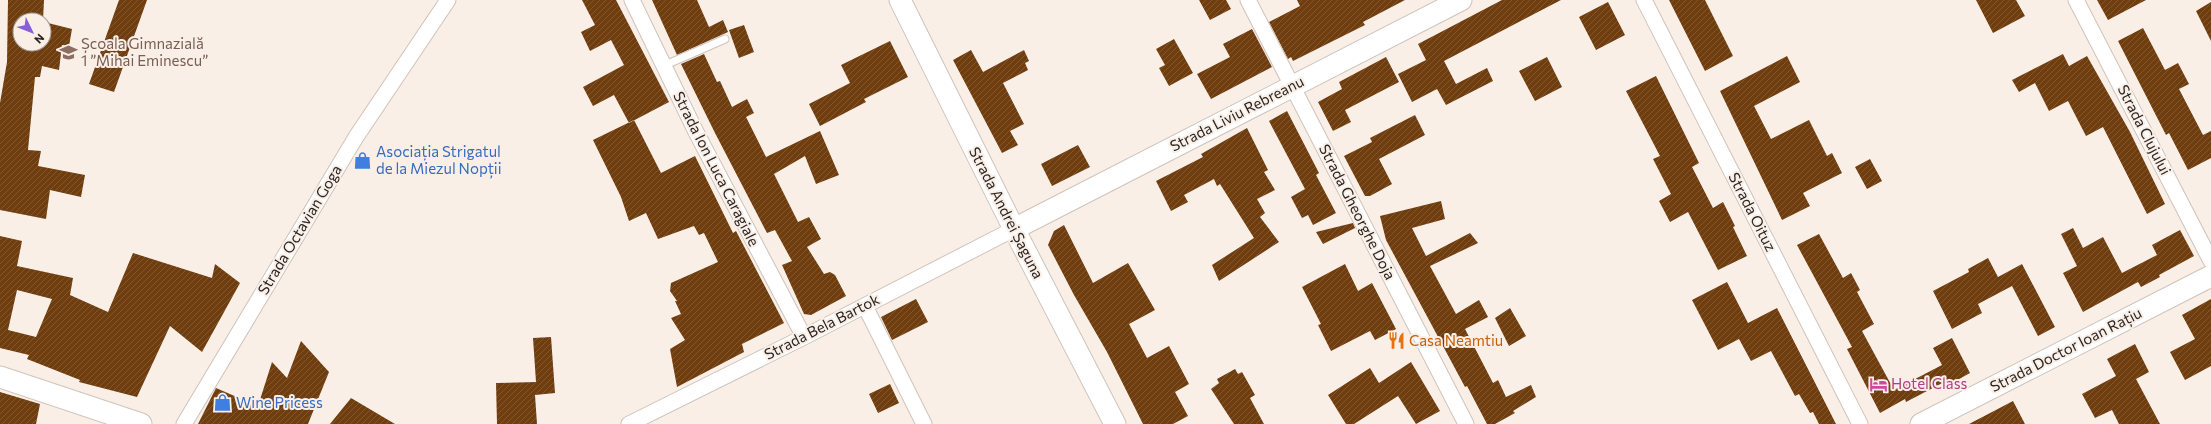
<svg xmlns="http://www.w3.org/2000/svg" width="2211" height="424" viewBox="0 0 2211 424" font-family="Commissioner,sans-serif">
<defs>
<pattern id="building-hatch" width="6" height="6" patternUnits="userSpaceOnUse"><rect width="6" height="6" fill="#6f3d0e"/><path d="M-1 1l2-2M0 6l6-6M5 7l2-2" fill="none" stroke="#7f5731"/></pattern>
</defs>
<rect width="100%" height="100%" fill="#faefe7"/>
<path fill="url(#building-hatch)" fill-rule="evenodd" d="M8,0h36l-1,20h-23v24h24v-22l28,7 -3,17 -7,-1 -3,25 -17,-4 -2,11h-5l-7,73 13,1 -3,15 47,9 -4,22 -31,-7 -4,29 -46,-9v-107l7,-41z
M119,0h28l-33,92 -25,-8z
M582,0h34l53,102 -40,21 -15,-28 -21,11 -10,-19 41,-22 -13,-25 -21,11 -9,-19 14,-7z
M652,0h45l12,27 14,-7 5,12 -51,23z
M1199,0h27l5,9 -21,11z
M1297,0h108l-42,22 2,3 -72,36 -2,-4 -3,2 -19,-37 31,-16z
M1502,0h59l-117,61 12,23 31,-16 6,13 -47,24 -9,-16 -25,13 -14,-28 28,-14 -8,-16z
M1669,0h36l28,56 -28,15z
M1976,0h40l9,16 -32,17z
M2097,0h49l-38,20z
M1608,2l17,33 -29,15 -17,-33z
M2211,2v39l-15,-30z
M744,25l10,27 -15,6 -10,-28z
M2143,28l22,42 13,-7 11,21 -10,5 24,46 8,-4v27l-23,12 -19,-37 -3,2 -48,-94z
M1252,29l20,38 -61,32 -14,-25 33,-17 -7,-13z
M1174,39l19,34 -24,13 -10,-18 6,-3 -9,-16z
M890,41l18,36 -44,22 2,3 -46,24 -11,-22 41,-21 -9,-18z
M971,50l12,22 41,-22 5,11 -4,2 3,7 -25,13 21,41 -14,7 8,14 -16,8 -49,-93z
M704,54l13,28 3,-1 12,26 15,-8 7,14 -8,4 20,40 54,-26 19,44 -23,9 -11,-28 -31,18 24,48 11,-5 12,22 -14,8 17,27 6,-2 5,3 11,21 -35,19 -7,-1 -22,-49 10,-4 -17,-31 -8,3 -52,-100 -34,-69z
M2063,54l6,12 18,-10 43,76 35,72 -18,10 -44,-87 -17,9 -18,-35 -19,10 -14,-28 -16,9 -7,-12z
M1787,56l13,26 -46,24 17,33 38,-19 18,36 5,-3 10,20 -39,20 7,13 -28,14 -62,-129z
M1386,57l13,25 -54,28 6,12 -18,9 -15,-29 24,-13 -3,-7z
M1547,57l15,30 -27,14 -16,-30z
M1656,76l43,87 -7,4 21,41 10,-6 12,24 -2,1 14,29 -29,14 -30,-58 -18,10 -11,-21 12,-7 -18,-35 7,-3 -34,-65z
M1287,111l32,62 -3,2 20,38 -23,12 -5,-10 -6,3 -11,-21 14,-8 -36,-68z
M1415,115l10,20 -46,24 13,25 -22,12h-5l-21,-40 28,-14 -2,-4z
M634,120l27,53 34,-17 38,77 3,-2 48,92 -42,21 2,8 -67,35 -7,-38 15,-9 -14,-22 10,-4 -6,-13h2l-7,-10 1,-8 47,-21 -14,-29 -5,2 -5,-9 -36,13 -12,-26 -17,8 -8,-24 -28,-57z
M1247,128l21,42 -4,2 11,18 -18,9 8,14 -5,4 19,25 -60,39 -7,-16 42,-27 -34,-54 -3,2 -3,-7 -30,16 4,7 -17,9 -15,-30 47,-24 -2,-3z
M1078,145l12,22 -38,19 -11,-22z
M1870,159l12,22 -15,8 -12,-22z
M1441,201l4,18 -33,9 14,28 44,-23 8,10 -48,23 26,48 23,-14 9,17 -23,12 28,54 5,-3 8,17 25,-12 5,12 -23,14 2,2 -20,11h-8l-20,-38 -2,1 -79,-147 -6,-24z
M1353,223l2,5 -32,16 -7,-12z
M1064,225l29,58 35,-20 27,47 -26,14 18,34 22,-12 20,38 -14,8 13,24 -15,8h-30l-36,-72 -33,-57 -26,-50 6,-14z
M2073,228l10,20 20,-11 19,36 35,-18 -5,-10 28,-15 14,26 -35,19 1,2 -19,10 -3,-5 -55,30 -20,-39 14,-7 -16,-32z
M1819,234l24,44 8,-5 9,17 -3,2 17,32 -12,7 32,59 48,-25 -9,-17 19,-10 18,35 -18,10 -2,-4 -44,23 -1,-3 -25,14 -33,-64 5,-2 -55,-102z
M0,236l22,5 -5,25 56,12 -3,17 38,17 25,-59 79,25 3,-14 25,19 -38,69 -32,-26 -33,71 -58,-15 1,-2 -53,-21 2,-4 -29,-7zM17,290l35,9 -16,38 -28,-7z
M1988,258l10,19 24,-13 33,63 -17,9 -26,-50 -34,18 4,9 -30,16 -19,-38 36,-19 -1,-3z
M1345,264l13,27 14,-8 24,46 -21,11 -5,-9 -39,20 -13,-26 3,-1 -19,-37z
M1727,282l21,41 29,-15 59,116h-17l-6,-12 -3,1 -11,-19 -4,2 -24,-45 -20,10 -12,-22 -21,11 -26,-50z
M916,299l12,23 -36,18 -11,-23z
M2211,299v67l-26,14 -15,-28 25,-13 -13,-24z
M1510,308l16,28 -17,10 -14,-28z
M551,337l4,56 -20,2 2,29h-40l-1,-41 40,-1 -3,-44z
M301,341l28,31 -21,52h-110l18,-36 42,18 14,-44 15,16z
M2135,344l14,28 -13,7 24,45h-41l-7,-14 -17,8 -13,-24 34,-18 -9,-17z
M1411,362l29,49 -24,13 -18,-28 -44,28h-8l-18,-29 42,-27 9,15z
M1235,369l3,5 4,-2 13,23 -5,3 14,26h-30l-23,-35 8,-6 -2,-4z
M890,384l9,19 -21,10 -9,-19z
M0,392l40,12 -4,20h-36z
M351,398l44,26h-65z
M2013,401l12,23h-56l23,-12z"/>
<g fill="none" stroke-linecap="round" stroke-linejoin="round">
<defs>
<path id="lane" d="M663,66l62,-27"/>
<path id="street" d="M632,0l64,132 108,205
M1248,0l218,424
M1644,0l216,424
M2076,0l135,261
M865,306l59,118
M184,424l172,-287 92,-137
M629,424l175,-87 210,-108"/>
<path id="secondary" d="M900,0l114,229 101,195
M1014,229l447,-229
M0,377l141,47
M1921,424l290,-148"/>
</defs>
<use href="#lane" stroke="#cec3bb" stroke-width="9"/>
<use href="#street" stroke="#cec3bb" stroke-width="17"/>
<use href="#secondary" stroke="#cec3bb" stroke-width="23"/>
<use href="#lane" stroke="#fff" stroke-width="7"/>
<use href="#street" stroke="#fff" stroke-width="15"/>
<use href="#secondary" stroke="#fff" stroke-width="21"/>
</g>
<defs>
<symbol id="school-bare" viewBox="-9 -9 18 18"><path d="M0-5L7-2L0 1L-7-2ZM-4 1L0 2.5L4 1V4Q0 6-4 4Z" fill="#8d6e63" stroke="#faefe7" stroke-width="2.5" paint-order="stroke"/></symbol>
<symbol id="shop-bare" viewBox="-9 -9 18 18"><path d="M-5-2.5h2.3a2.7 3.5 0 0 1 5.4 0H5L5.5 6h-11ZM-1.5-2.5h3a1.5 2.3 0 0 0-3 0Z" fill="#3f7fe0" stroke="#faefe7" stroke-width="2.5" paint-order="stroke"/></symbol>
<symbol id="restaurant-bare" viewBox="-9 -9 18 18"><path d="M-5-6h1v4h1v-4h1v4h1v-4h1v5L-1.5 .5V6h-2V.5L-5-1ZM5-6V6H3V1.5H1.5Q1.5-4 5-6Z" fill="#e8710a" stroke="#faefe7" stroke-width="2.5" paint-order="stroke"/></symbol>
<symbol id="hotel-bare" viewBox="-9 -9 18 18"><path d="M-6-4.5h1.5V1H6V5H4.5V3h-9V5H-6ZM-4 0a1.8 1.8 0 1 1 3.6 0ZM.5 0V-2.5h3Q6-2.5 6 0Z" fill="#d1479c" stroke="#faefe7" stroke-width="2.5" paint-order="stroke"/></symbol>
</defs>
<g fill-rule="evenodd">
<use href="#school-bare" x="56" y="40" width="25" height="25"/>
<use href="#shop-bare" x="350" y="148" width="25" height="25"/>
<use href="#restaurant-bare" x="1384" y="328" width="25" height="25"/>
<use href="#hotel-bare" x="1866" y="372" width="25" height="25"/>
<use href="#shop-bare" x="210" y="390" width="25" height="25"/>
</g>
<g text-anchor="middle" stroke-width="4" stroke-linejoin="round" paint-order="stroke">
<g font-size="15" fill="#785e54" stroke="#faefe7" text-anchor="start">
<text x="81" y="49">Școala Gimnazială<tspan x="81" dy="17">1 ”Mihai Eminescu”</tspan></text>
</g>
<g font-size="15" fill="#292522" stroke="#faefe7">
<text transform="translate(1237 114) rotate(-27)" y="5">Strada Liviu Rebreanu</text>
<text transform="translate(2144 130) rotate(63)" y="5">Strada Clujului</text>
<text transform="translate(716 169) rotate(63)" y="5">Strada Ion Luca Caragiale</text>
<text transform="translate(1357 212) rotate(63)" y="5">Strada Gheorghe Doja</text>
<text transform="translate(1752 212) rotate(63)" y="5">Strada Oituz</text>
<text transform="translate(1006 213) rotate(63)" y="5">Strada Andrei Șaguna</text>
<text transform="translate(300 230) rotate(-59)" y="5">Strada Octavian Goga</text>
<text transform="translate(822 327) rotate(-27)" y="5">Strada Bela Bartok</text>
<text transform="translate(2066 350) rotate(-27)" y="5">Strada Doctor Ioan Rațiu</text>
</g>
<g font-size="15" fill="#366cbe" stroke="#faefe7" text-anchor="start">
<text x="376" y="157">Asociația Strigatul<tspan x="376" dy="17">de la Miezul Nopții</tspan></text>
<text x="236" y="408">Wine Pricess</text>
</g>
<g font-size="15" fill="#c56008" stroke="#faefe7" text-anchor="start">
<text x="1409" y="346">Casa Neamtiu</text>
</g>
<g font-size="15" fill="#b23c85" stroke="#faefe7" text-anchor="start">
<text x="1891" y="389">Hotel Class</text>
</g>
</g>
<g transform="translate(32 32) rotate(133)"><circle r="19" fill="#faefe7" stroke="#a69e98"/>
<path d="M0-3L7 15L0 10L-7 15Z" fill="#875fd9"/>
<text y="-6" font-size="11" font-weight="bold" text-anchor="middle" fill="#292522">N</text>
</g>
</svg>
